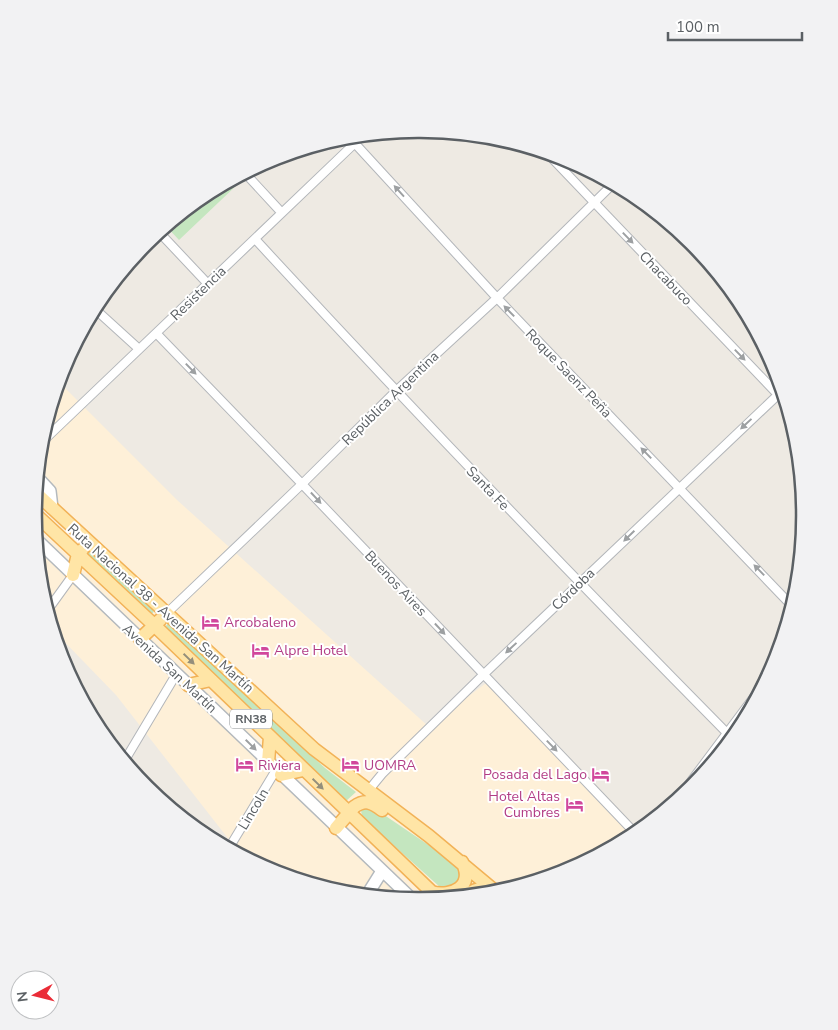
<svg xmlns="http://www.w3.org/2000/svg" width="838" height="1030" viewBox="0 0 838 1030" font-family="'Nunito Sans',sans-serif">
<rect width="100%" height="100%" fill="#eeeae3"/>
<path fill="#fef0d8" d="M59,382l118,118 251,226 65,-48 146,152 -6,5 -67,36 -72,22 -75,7 -75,-7 -73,-22 -30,-16 -125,-160 -63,-65 -12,-40 -7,-75 7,-75z"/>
<path fill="#c4e6bf" d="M235,178l4,5 -60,57 -13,-14 39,-31z
M87,550l67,60 -1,3h-3l-65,-62z
M168,623l157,145 31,24 -10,9 -179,-172 -1,-3z
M371,806l59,40 30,24 -1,14 -18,4 -79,-71 -1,-7z"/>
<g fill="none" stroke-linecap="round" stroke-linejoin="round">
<defs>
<path id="street" d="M349,137l148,161 295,308
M547,153l239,250
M245,173l36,39
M159,232l49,52
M255,239c154,167 311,331 471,493
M95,309l44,40
M157,334l145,150 333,349
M41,443l314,-300
M47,611l26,-36
M167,613l135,-129 94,-93 101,-93 116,-114
M125,760l52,-87
M368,791l14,-17 101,-99 299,-284
M677,800l86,-115
M229,848l47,-78"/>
<path id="secondary" d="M37,477l13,14 2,17
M36,539l377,361
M367,895l15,-24"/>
<path id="primary" d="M36,493l278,256 115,87 67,56
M34,513l120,112 284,273
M73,575l5,-21 4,-4
M140,639l20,-19
M188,685l23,-5
M268,762l2,-25
M281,775l22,-5
M354,807c11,-8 18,-5 28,3
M336,828l18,-21
M431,892c21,6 44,-6 31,-30
M466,896c9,-8 18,-9 28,-5"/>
</defs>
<use href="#street" stroke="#b3b6ba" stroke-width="10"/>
<use href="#secondary" stroke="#b4b9bd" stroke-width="14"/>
<use href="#primary" stroke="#f2b257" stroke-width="15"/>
<use href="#street" stroke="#fff" stroke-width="8"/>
<use href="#secondary" stroke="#fff" stroke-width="11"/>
<use href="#primary" stroke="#ffe5a6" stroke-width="12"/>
</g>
<defs><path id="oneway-solid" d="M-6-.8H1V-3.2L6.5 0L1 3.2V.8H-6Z" transform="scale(1.25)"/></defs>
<g fill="#9da0a2">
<use href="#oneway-solid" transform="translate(399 191) rotate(-132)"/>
<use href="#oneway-solid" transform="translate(628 238) rotate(46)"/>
<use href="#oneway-solid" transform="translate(509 311) rotate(-134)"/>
<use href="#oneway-solid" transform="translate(740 355) rotate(46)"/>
<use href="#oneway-solid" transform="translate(191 369) rotate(46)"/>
<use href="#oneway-solid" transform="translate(746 424) rotate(137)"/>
<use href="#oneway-solid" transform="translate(646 453) rotate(-134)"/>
<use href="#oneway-solid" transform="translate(316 498) rotate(47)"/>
<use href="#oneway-solid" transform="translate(629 536) rotate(136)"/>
<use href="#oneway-solid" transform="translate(759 570) rotate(-134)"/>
<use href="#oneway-solid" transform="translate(440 629) rotate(47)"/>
<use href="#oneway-solid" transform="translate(511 648) rotate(137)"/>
<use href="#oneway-solid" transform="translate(251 745) rotate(45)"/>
<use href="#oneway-solid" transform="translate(552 746) rotate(46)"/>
</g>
<g fill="#948f7b">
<use href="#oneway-solid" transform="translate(189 659) rotate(44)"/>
<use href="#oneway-solid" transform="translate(318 784) rotate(44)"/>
</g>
<defs>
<symbol id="hotel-bare" viewBox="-9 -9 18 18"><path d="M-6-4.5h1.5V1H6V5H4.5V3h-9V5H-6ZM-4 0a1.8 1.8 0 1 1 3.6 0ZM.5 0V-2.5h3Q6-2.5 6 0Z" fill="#d1479c" stroke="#fff" stroke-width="2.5" paint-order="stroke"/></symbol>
</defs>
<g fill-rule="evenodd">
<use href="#hotel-bare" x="198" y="610" width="25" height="25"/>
<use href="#hotel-bare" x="248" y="638" width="25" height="25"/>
<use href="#hotel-bare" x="232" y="752" width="25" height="25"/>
<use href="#hotel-bare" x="338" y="752" width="25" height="25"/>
<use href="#hotel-bare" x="588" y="762" width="25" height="25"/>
<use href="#hotel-bare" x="562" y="792" width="25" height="25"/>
</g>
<g text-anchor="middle" stroke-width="4" stroke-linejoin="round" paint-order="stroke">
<rect fill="#fff" stroke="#8c9092" stroke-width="1" x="230" y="709.5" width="42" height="19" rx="4"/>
<g font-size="12" font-weight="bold" fill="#5b6064">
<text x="251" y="723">RN38</text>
</g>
<g font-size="14" fill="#5b6064" stroke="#fff">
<text transform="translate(666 278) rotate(46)" y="5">Chacabuco</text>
<text transform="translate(198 293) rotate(-44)" y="5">Resistencia</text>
<text transform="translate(569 373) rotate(46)" y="5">Roque Saenz Peña</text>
<text transform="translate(390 398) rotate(-44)" y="5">República Argentina</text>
<text transform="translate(488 488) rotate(46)" y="5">Santa Fe</text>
<text transform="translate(396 583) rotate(47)" y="5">Buenos Aires</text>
<text transform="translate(573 589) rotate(-44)" y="5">Córdoba</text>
<text transform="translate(161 608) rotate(42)" y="5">Ruta Nacional 38 - Avenida San Martín</text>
<text transform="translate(170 668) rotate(43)" y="5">Avenida San Martín</text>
<text transform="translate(253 809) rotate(-59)" y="5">Lincoln</text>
</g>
<g font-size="14" fill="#b23c85" stroke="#fff" text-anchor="start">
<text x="224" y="627">Arcobaleno</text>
<text x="274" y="655">Alpre Hotel</text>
<text x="258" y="770">Riviera</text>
<text x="364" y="770">UOMRA</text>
<text x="587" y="779" text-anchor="end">Posada del Lago</text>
<text x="560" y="801" text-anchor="end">Hotel Altas<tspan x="560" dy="16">Cumbres</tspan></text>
</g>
</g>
<path d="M0 0H838V1030H0ZM418 138H420A376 376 0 0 1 796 514V516A376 376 0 0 1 420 892H418A376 376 0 0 1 42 516V514A376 376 0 0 1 418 138Z" fill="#f2f2f3" fill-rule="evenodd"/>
<path fill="none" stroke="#5b6064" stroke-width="2.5" d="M418 138H420A376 376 0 0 1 796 514V516A376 376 0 0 1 420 892H418A376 376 0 0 1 42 516V514A376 376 0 0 1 418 138Z"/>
<g transform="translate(35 995) rotate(263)"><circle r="24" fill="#ffffff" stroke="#bdbfc1"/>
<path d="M0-4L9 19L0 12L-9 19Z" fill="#ea2c37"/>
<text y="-8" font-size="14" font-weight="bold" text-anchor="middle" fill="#5b6064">N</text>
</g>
<path d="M668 32v8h134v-8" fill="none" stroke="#5b6064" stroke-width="2.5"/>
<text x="676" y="32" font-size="15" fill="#5b6064" stroke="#ffffff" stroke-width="4" paint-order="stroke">100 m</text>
</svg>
